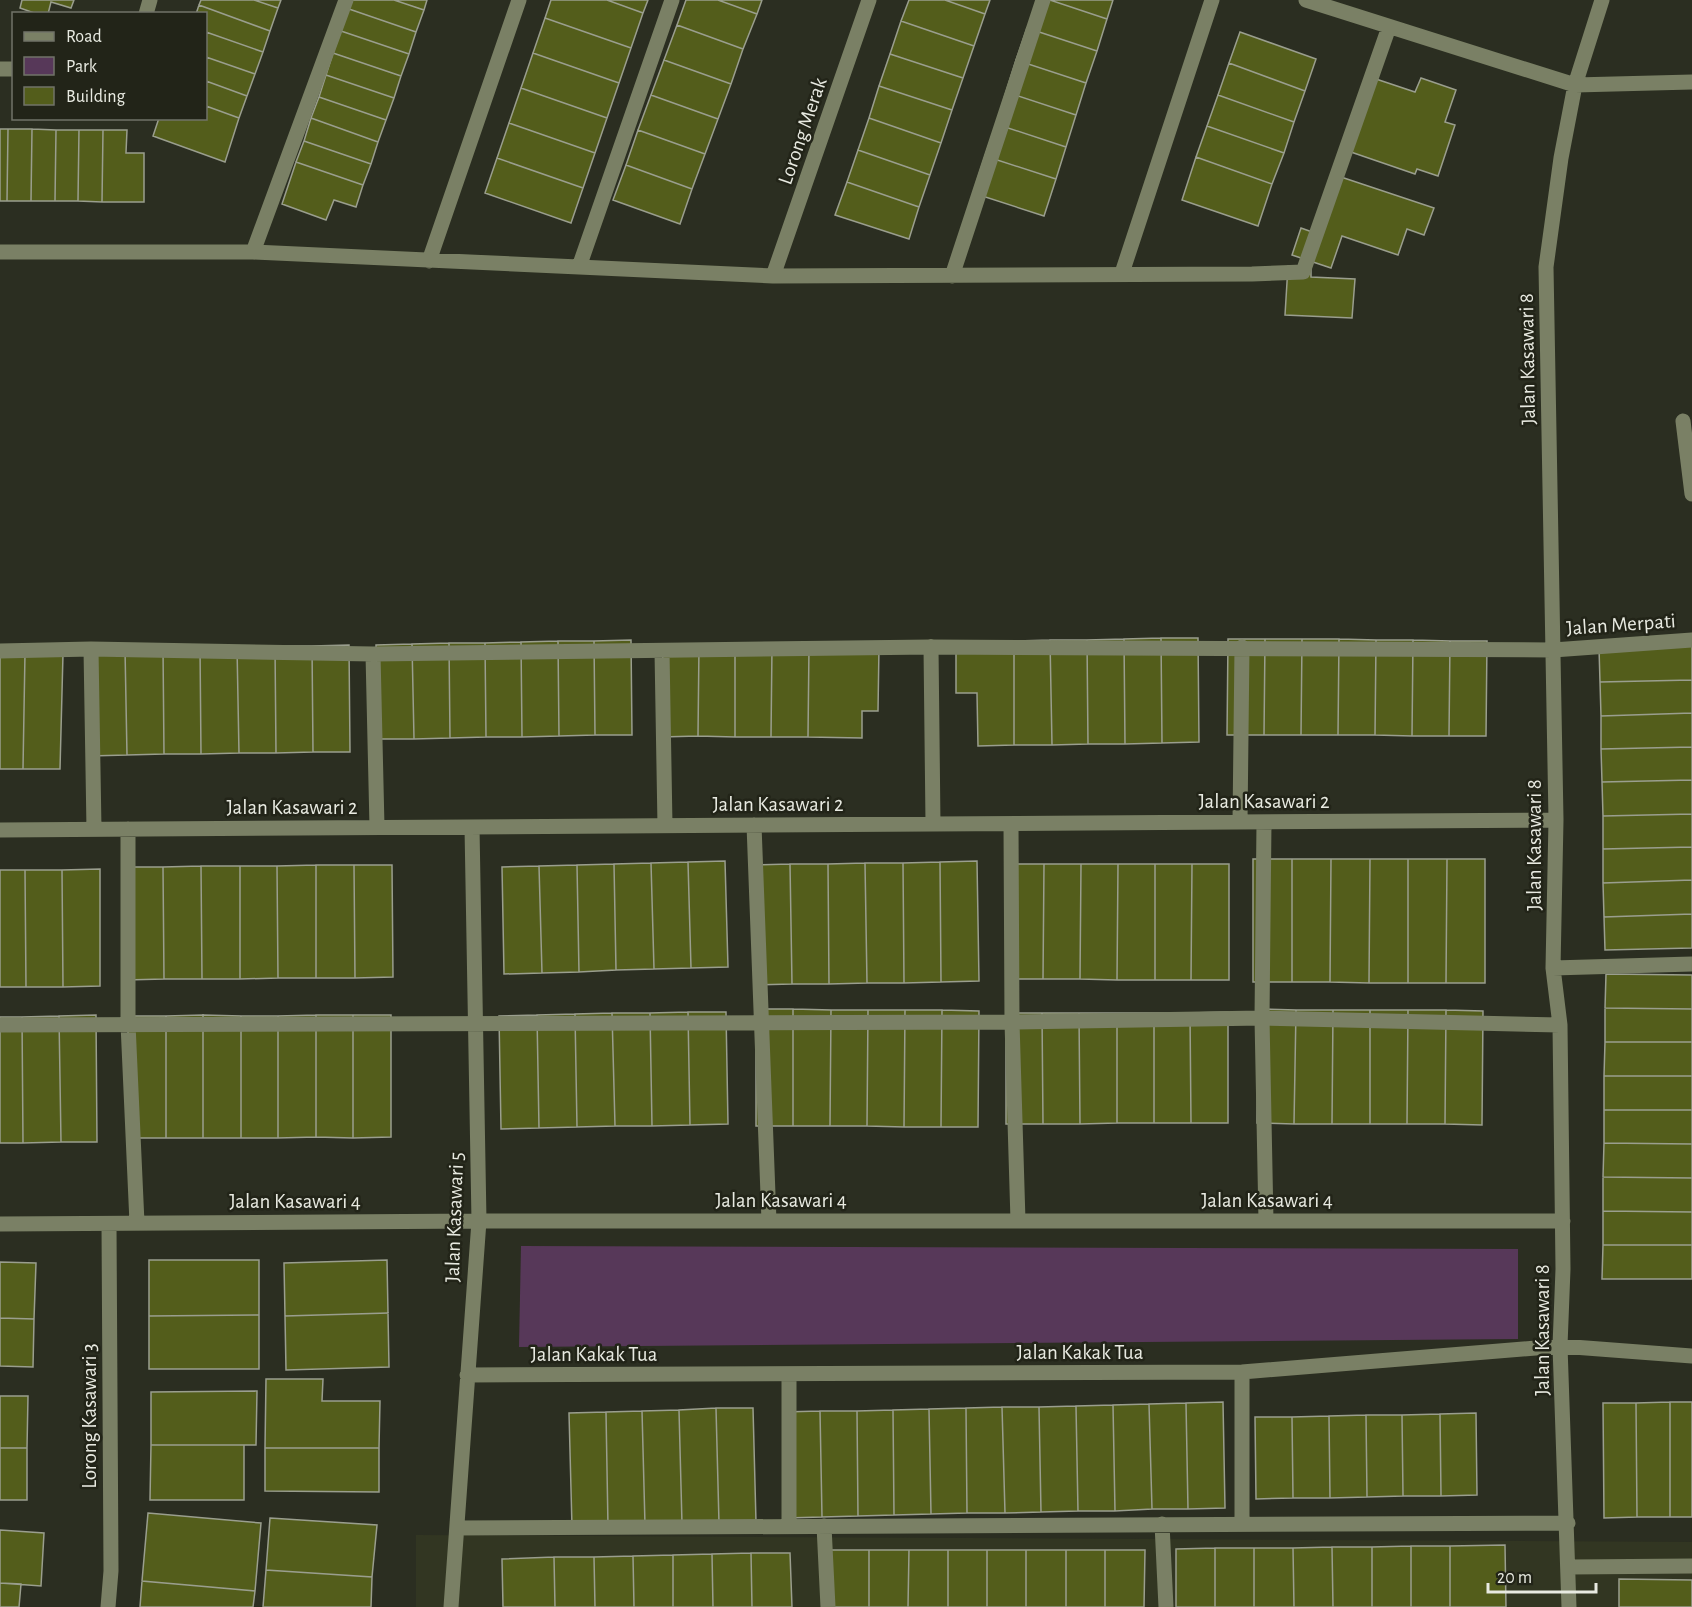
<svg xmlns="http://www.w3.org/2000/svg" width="1692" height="1607" viewBox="0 0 1692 1607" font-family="'Alegreya Sans',sans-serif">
<rect width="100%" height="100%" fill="#2b2e21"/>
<path fill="#323622" d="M416,1535l1276,7v65h-1276z"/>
<path fill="#573859" d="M521,1246l997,3v90l-999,8z"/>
<path fill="#535d1b" stroke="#9a9e8e" stroke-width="1.5" d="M22,0h52l-3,8 -20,-6 -3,12h-11l-17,-6z
M201,0h53l24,8 -8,23 -71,-26z
M254,0h27l-3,8z
M352,0h42l30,10 -8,22 -67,-23z
M394,0h33l-3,10z
M551,0h56l36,13 -12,35 -86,-30z
M607,0h41l-5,13z
M686,0h32l39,14 -14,35 -66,-24z
M718,0h44l-5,14z
M909,0h36l40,14 -11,32 -73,-25z
M945,0h45l-5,14z
M1050,0h63l-6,19z
M1050,0l57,19 -10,32 -70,-23z
M199,5l71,26 -7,21 -57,-20v-18h-10z
M349,9l67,23 -7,22 -68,-23z
M545,18l86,30 -12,35 -86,-30z
M901,21l73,25 -11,32 -73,-24z
M677,25l66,24 -12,35 -67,-24z
M1027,28l70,23 -11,32 -70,-23z
M341,31l68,23 -8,22 -68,-23z
M206,32l57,20 -8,22 -49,-17z
M1240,32l76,27 -11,32 -76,-28z
M333,53l68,23 -7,22 -68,-23z
M533,53l86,30 -12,35 -86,-30z
M890,54l73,24 -11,32 -73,-24z
M206,57l49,17 -8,22 -41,-15z
M664,60l67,24 -13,35 -67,-24z
M1016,60l70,23 -10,32 -70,-23z
M1229,63l76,28 -11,31 -76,-27z
M326,75l68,23 -8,22 -67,-23z
M1370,77l45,15 6,-14 35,12 -11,32 10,3 -17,51 -21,-7 -2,5 -70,-24z
M206,81l41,15 -8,22 -33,-12z
M879,86l73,24 -11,33 -72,-25z
M521,88l86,30 -12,35 -86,-30z
M1006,92l70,23 -10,32 -70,-23z
M651,95l67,24 -13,35 -67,-24z
M1218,95l76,27 -10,31 -77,-27z
M319,97l67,23 -8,22 -67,-24z
M206,106l33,12 -14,44 -72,-26 6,-18h47z
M311,118l67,24 -7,22 -67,-23z
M869,118l72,25 -11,32 -72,-25z
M509,123l86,30 -12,35 -86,-30z
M996,124l70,23 -10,32 -71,-23z
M1207,126l77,27 -12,31 -76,-27z
M0,129h8l-1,72h-7z
M8,129h24l-1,72h-24z
M32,129l24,1 -1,71h-24z
M56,130h23l-1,71h-23z
M79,130h24l-1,72 -24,-1z
M103,130h24l-1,23h18v49h-42z
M638,130l67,24 -13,35 -66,-24z
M304,141l67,23 -8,21 -67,-23z
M858,150l72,25 -11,32 -72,-25z
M985,156l71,23 -12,37 -71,-23z
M1196,157l76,27 -14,42 -76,-26z
M497,158l86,30 -12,35 -86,-30z
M296,162l67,23 -7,22 -22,-7 -8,20 -44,-16z
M626,165l66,24 -12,35 -67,-24z
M1335,175l99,33 -10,27 -17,-6 -9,26 -56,-19 -11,32 -39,-13 9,-27 14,5z
M847,182l72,25 -10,32 -74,-24z
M1288,266l23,1v10l44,2 -3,39 -67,-3z
M1161,638h37l1,104 -37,1z
M1161,638l1,105 -37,1 -1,-105z
M1124,639l1,105h-37l-1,-104z
M1228,639h37l-1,96h-37z
M1265,639h37l-1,96h-37z
M1302,639h37l-1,96h-37z
M1339,639l37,1 -1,95h-37z
M631,640l1,95h-37l-1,-94z
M1050,640l2,105h-38v-104z
M1050,640h37l1,104 -36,1z
M1376,640h37l-1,96 -37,-1z
M1413,640l37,1 -1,95h-37z
M558,641l1,95 -37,1 -1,-95z
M558,641h36l1,94 -36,1z
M956,641h58v104l-36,1 -1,-53h-21z
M1450,641h37l-1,95h-37z
M521,642l1,95h-36l-1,-94z
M449,643l1,95 -36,1 -2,-95z
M449,643h36l1,94 -36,1z
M412,644l2,95h-36l-2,-94z
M349,645l1,107h-37l-1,-106z
M275,646l1,107h-37l-2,-106z
M275,646h37l1,106 -37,1z
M663,646h36l-1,90 -37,1z
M699,646h36v91l-37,-1z
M735,646l37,1 -1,90h-36z
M1692,646v34l-92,2 -1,-34z
M200,647l1,107h-37l-1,-106z
M200,647h37l2,106 -38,1z
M772,647h37l-1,90h-37z
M809,647h70l-1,64h-16v27l-54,-1z
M163,648l1,106 -37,1 -2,-106z
M88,649h37l2,106 -38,1z
M0,653h25l-2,116h-23z
M25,653l38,1 -3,115h-37z
M1692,680v33l-91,3 -1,-34z
M1692,713v34l-91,2v-33z
M1692,747v33l-90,2 -1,-33z
M1692,780v34l-89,2 -1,-34z
M1692,814v33l-89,2v-33z
M1692,847v33l-89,3v-34z
M1253,859h39v123h-39z
M1292,859h39l-1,123h-38z
M1331,859h39l-1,124 -39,-1z
M1370,859h38v124h-39z
M1408,859h39l-1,124h-38z
M1447,859h38v124h-39z
M725,861l3,106 -37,1 -3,-106z
M977,861l2,120 -38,1 -1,-120z
M688,862l3,106 -37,1 -3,-106z
M940,862l1,120 -37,1 -1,-120z
M651,863l3,106 -38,1 -2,-106z
M865,863l2,120 -38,1 -1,-120z
M865,863h38l1,120h-37z
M614,864l2,106 -37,2 -2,-107z
M790,864l2,120 -38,1 -1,-120z
M790,864h38l1,120h-37z
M1007,864h37l-1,115h-37z
M1044,864h37l-1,115h-37z
M1081,864h37l-1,116 -37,-1z
M1118,864h37v116h-38z
M1155,864h37l-1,116h-36z
M1192,864h37v116h-38z
M316,865v113h-38l-1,-112z
M316,865h38l1,113h-39z
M354,865h38l1,112 -38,1z
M577,865l2,107 -37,1 -3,-107z
M201,866l1,113h-38l-1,-112z
M201,866h39v113h-38z
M240,866h37l1,112 -38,1z
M539,866l3,107 -38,1 -2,-107z
M125,867h38l1,112 -39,1z
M100,869v117l-37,1 -1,-117z
M0,870h25l1,117h-26z
M25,870h37l1,117h-37z
M1692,880v34l-88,3 -1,-34z
M1692,914v34l-87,2 -1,-33z
M1606,974l86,1v34l-87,-1z
M1605,1008l87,1v33h-87z
M756,1009h37v117h-37z
M793,1009l38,1 -1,116h-37z
M1258,1009l38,1 -2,114 -37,-1z
M831,1010h37l-1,116h-37z
M868,1010h37l-1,117 -37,-1z
M905,1010h37l-1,117h-37z
M942,1010l37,1 -1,116h-37z
M1296,1010h37l-1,114h-38z
M1333,1010h37v114h-38z
M1370,1010h38l-1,114h-37z
M1408,1010h38l-1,114h-38z
M1446,1010l37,1 -1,114 -37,-1z
M688,1012h38l2,112 -38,1z
M688,1012l2,113 -38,1 -2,-113z
M1228,1012v111h-37l-1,-110z
M612,1013l3,113 -38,1 -2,-113z
M612,1013h38l2,113h-37z
M1006,1013h36l1,111h-37z
M1042,1013h37l1,111h-37z
M1079,1013h38v110l-37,1z
M1117,1013h37v110h-37z
M1154,1013h36l1,110h-37z
M575,1014l2,113 -38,1 -2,-113z
M96,1015l1,127h-36l-2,-126z
M203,1015v123h-37v-122z
M203,1015l38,1v122h-38z
M316,1015v122l-38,1v-122z
M316,1015h37v123l-37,-1z
M353,1015h38v122l-38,1z
M537,1015l2,113 -38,1 -2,-113z
M59,1016l2,126 -38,1 -1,-126z
M128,1016h38v122h-38z
M241,1016h37v122h-37z
M0,1017h22l1,126h-23z
M1605,1042h87v34h-88z
M1604,1076h88v34h-88z
M1604,1110h88v34l-88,-1z
M1604,1143l88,1v34l-89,-1z
M1603,1177l89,1v34l-89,-1z
M1603,1211l89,1v33h-89z
M1603,1245h89v34h-90z
M149,1260h110v55l-110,1z
M387,1260l1,53 -103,3 -1,-53z
M0,1262l36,1 -2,56 -34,-1z
M388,1313l1,54 -103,3 -1,-54z
M259,1315v54h-110v-53z
M0,1318l34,1 -1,48 -33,-1z
M266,1379h57l-1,22h58l-1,47h-114z
M257,1391l-1,54h-105v-53z
M0,1396h28l-1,52h-27z
M1223,1402l2,106 -37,1 -2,-106z
M1670,1402h22v115h-22z
M1670,1402v115h-33l-1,-114z
M1186,1403l2,106h-36l-3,-105z
M1603,1403h33l1,114 -33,1z
M1149,1404l3,105 -37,2 -2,-106z
M1113,1405l2,106h-37l-2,-105z
M1076,1406l2,105 -37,1 -2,-105z
M1002,1407l3,106h-38l-1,-105z
M1002,1407h37l2,105 -36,1z
M716,1408h37l3,114 -37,1z
M716,1408l3,115 -37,1 -3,-114z
M966,1408l1,105 -36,1 -2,-105z
M929,1409l2,105 -37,1 -1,-105z
M679,1410l3,114 -37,1 -3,-114z
M893,1410l1,105 -36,1 -1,-105z
M642,1411l3,114 -37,1 -2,-114z
M820,1411l2,106 -37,1 -2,-106z
M820,1411h37l1,105 -36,1z
M606,1412l2,114 -36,1 -3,-114z
M1476,1413l1,82 -36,1 -1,-82z
M1440,1414l1,82h-38l-1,-81z
M1366,1415l1,82 -37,1 -1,-82z
M1366,1415h36l1,81 -36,1z
M1329,1416l1,82h-37l-1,-81z
M1255,1417h37l1,81 -37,1z
M151,1445h93v55h-94z
M0,1448h27v52h-27z
M265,1448h114v44l-114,-1z
M148,1513l113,10 -6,68 -113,-10z
M270,1518l107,7 -5,52 -106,-7z
M0,1530l44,3 -3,53 -41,-3z
M1505,1545l1,62h-56v-61z
M1411,1546h39v61h-39z
M1411,1546v61h-39v-60z
M1332,1547h40v60h-39z
M1332,1547l1,60h-39l-1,-59z
M1215,1548v59h-39v-58z
M1215,1548h39v59h-39z
M1254,1548h39l1,59h-40z
M830,1550h39v57h-39z
M869,1550h40l-1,57h-39z
M909,1550h39v57h-40z
M948,1550h39v57h-39z
M987,1550h39v57h-39z
M1026,1550h40v57h-40z
M1066,1550h39v57h-39z
M1105,1550h40l-1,57h-39z
M751,1553h39l2,54h-40z
M751,1553l1,54h-39l-1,-53z
M712,1554l1,53h-40v-52z
M673,1555v52h-39l-1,-51z
M633,1556l1,51h-39l-1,-50z
M554,1557l1,50h-52l-1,-48z
M554,1557h40l1,50h-40z
M266,1570l106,7 -1,30h-108z
M1619,1579l73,1v27h-73z
M142,1581l113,10 -2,16h-113z
M0,1583l21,1 -2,23h-19z"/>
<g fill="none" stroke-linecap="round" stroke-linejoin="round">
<path stroke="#7a8065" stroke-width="15" d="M1306,0l269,85 117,-3
M146,14l4,-14
M0,69h14
M0,252h253l520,24 479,-2 51,-2 86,-245
M253,252l93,-252
M429,261l90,-261
M579,267l93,-267
M1122,273l90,-273
M773,276l96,-276
M952,276l91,-276
M1683,421l9,73
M931,647l2,177
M91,649l3,180
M0,651l91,-2 282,5 558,-7 622,3 139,-10
M662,651l3,175
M373,654l4,173
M1240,822l2,-175
M1264,822l-2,196 4,203
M1011,824l1,198 6,199
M754,825l15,396
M128,829v195l9,199
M0,830l1556,-10
M1553,968l139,-4
M0,1025l1012,-3 250,-4 298,7
M0,1224l479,-3h1084
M1242,1372v152
M467,1375l775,-3 318,-26 132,10
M1162,1524l4,83
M789,1526v-152
M824,1526l4,81
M457,1528l1111,-5
M1569,1567l123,-1
M108,1607l3,-36 -2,-347
M451,1607l28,-386 -7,-394
M1569,1607l-9,-261 3,-77 -3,-244 -7,-57 3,-148 -10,-553 15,-109 14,-73 27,-85"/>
</g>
<g text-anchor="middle" stroke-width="5" stroke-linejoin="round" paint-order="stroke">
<g font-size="21" fill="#e8eae1" stroke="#222418">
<text transform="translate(802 131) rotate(-71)" y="7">Lorong Merak</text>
<text transform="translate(1527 359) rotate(-91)" y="7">Jalan Kasawari 8</text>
<text transform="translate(1621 624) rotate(-4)" y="7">Jalan Merpati</text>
<text x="1264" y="808">Jalan Kasawari 2</text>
<text x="778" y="811">Jalan Kasawari 2</text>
<text x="292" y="814">Jalan Kasawari 2</text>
<text transform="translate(1534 845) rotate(-90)" y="7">Jalan Kasawari 8</text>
<text x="781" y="1207">Jalan Kasawari 4</text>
<text x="1267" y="1207">Jalan Kasawari 4</text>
<text x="295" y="1208">Jalan Kasawari 4</text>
<text transform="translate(454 1217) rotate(-88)" y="7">Jalan Kasawari 5</text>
<text transform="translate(1542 1330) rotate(-90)" y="7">Jalan Kasawari 8</text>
<text x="1080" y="1359">Jalan Kakak Tua</text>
<text x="594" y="1361">Jalan Kakak Tua</text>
<text transform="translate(89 1416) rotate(-90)" y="7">Lorong Kasawari 3</text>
</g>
</g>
<rect x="12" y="12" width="195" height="108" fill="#222418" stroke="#717368" stroke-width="1.5"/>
<rect x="24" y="32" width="30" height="9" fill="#7a8065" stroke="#717368" stroke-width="1.5"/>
<text x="66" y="42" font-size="18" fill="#e8eae1">Road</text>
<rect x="24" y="57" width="30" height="18" fill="#573859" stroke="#717368" stroke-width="1.5"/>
<text x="66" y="72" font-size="18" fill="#e8eae1">Park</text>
<rect x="24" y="87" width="30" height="18" fill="#535d1b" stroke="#717368" stroke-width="1.5"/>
<text x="66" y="102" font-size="18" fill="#e8eae1">Building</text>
<path d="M1488 1583v9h108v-9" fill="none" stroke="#e8eae1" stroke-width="3"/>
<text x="1497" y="1583" font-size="18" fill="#e8eae1" stroke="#222418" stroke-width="4.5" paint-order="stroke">20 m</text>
</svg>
